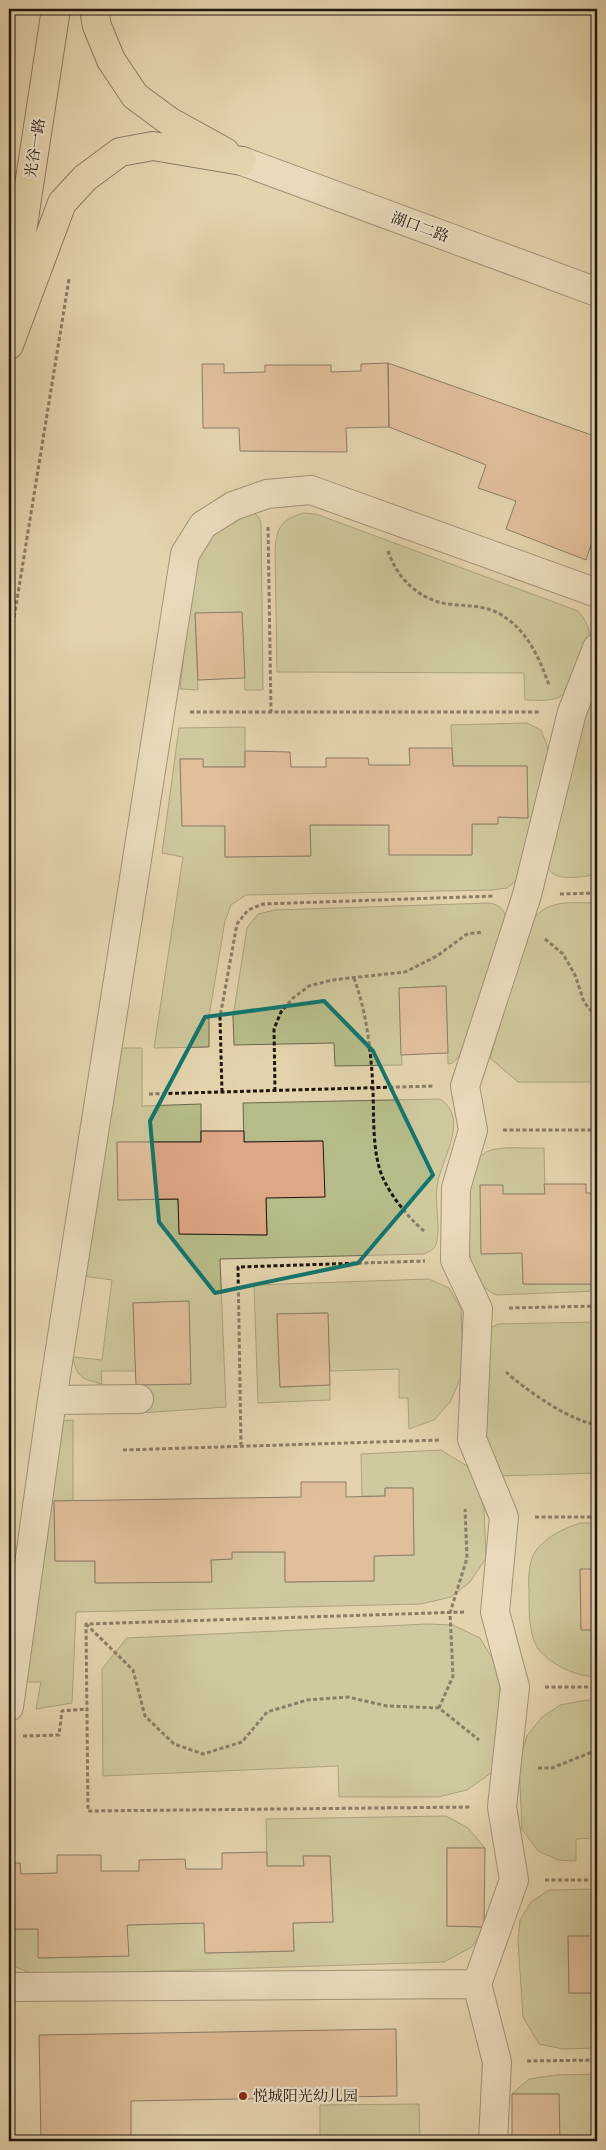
<svg xmlns="http://www.w3.org/2000/svg" width="606" height="2150" viewBox="0 0 606 2150" font-family="'IM FELL Great Primer','Noto Serif SC',serif">
<rect width="100%" height="100%" fill="#e4d4ad"/>
<filter id="stains"><feTurbulence type="fractalNoise" baseFrequency=".004" numOctaves="4"/><feColorMatrix values="0 0 0 0 .2 0 0 0 0 .09 0 0 0 0 .02 0 0 0 .5 -.17"/></filter>
<radialGradient id="worn" r=".72"><stop offset=".6" stop-color="#630" stop-opacity="0"/><stop offset="1" stop-color="#630" stop-opacity=".3"/></radialGradient>
<path fill="#b6bc89" stroke="#6a684b" d="M250,511l8,5 3,6 2,168h-18l-3,-78 -47,2 3,76 -18,-1 15,-134 15,-23z
M303,513l13,1 262,97c5,6 10,13 11,20 3,15 -17,59 -30,66 -10,5 -23,3 -34,3l-1,-27 -247,-1 -2,-123c2,-22 6,-29 28,-36z
M597,681v194c-15,1 -41,8 -49,-7l34,-154z
M527,723l14,7 6,15 2,17 -32,118 -10,8 -15,2 -246,5 -15,10 -6,16 -16,95v31l-55,1 29,-191 -21,-4 17,-125 66,-1v40h-42v-8h-23l2,66 43,1v31l85,-1v-31h79v29l83,1v-31h25l1,-7 30,1 -1,-52h-74l-2,-41z
M490,903c11,2 17,9 16,21l-46,131 -7,8 -5,1 -2,-78 -47,2 3,77 -67,1 -1,-23 -100,2 -1,-28 14,-89 11,-14 17,-4z
M597,903v179h-79l-28,-24 40,-134c16,-26 40,-21 67,-21z
M118,1048h24v58l59,-2v38h-84l1,58 60,-1 2,35 87,1 -1,-37 57,-57 -79,1 -1,-39 197,-4c31,21 0,60 -3,88 -2,18 3,37 0,54 -1,8 -7,10 -13,13l-204,5 6,148 -86,6 -4,-28 55,-1 -3,-83 -55,2 3,68h-35l1,13c-19,-5 -25,-5 -29,-27l29,3 10,-80 -29,-4z
M544,1148l1,46h-42l-23,-8 42,67 1,31h74v7l-101,4c-15,-7 -22,-20 -26,-35 -1,-24 -9,-94 16,-108 13,-7 43,-3 58,-4z
M429,1279l20,9 12,21 2,64 -13,29 -16,18 -25,9 -1,-31h-9v-29l-69,2 -3,-58 -50,1 3,73 50,-2v15l-72,3 -4,-118z
M597,1322v151l-98,3 -13,-35 -2,-34 5,-78 9,-5z
M73,1420v80l-19,1 1,60h40v22l116,-1v-22l21,-1v-7h53v30l89,-1v-25l40,-1 -1,-67h-28v8h-23l-1,-42 80,-4 26,16 11,19 6,24 2,49 -16,24 -19,15 -30,7 -345,8 -4,91 -36,6 5,-27h-18l38,-261z
M580,1523h17v46l-17,1 1,59 16,1v47c-20,0 -49,-13 -60,-30 -9,-15 -8,-41 -8,-57 -1,-13 0,-31 8,-41 12,-14 26,-20 43,-26z
M427,1624l26,1 27,13 20,33v79l-9,23 -24,17 -29,7h-99l-1,-31 -235,10 -1,-107 25,-31z
M587,1700h10v138l-21,1v22l-18,-1 -20,-9 -16,-22 -3,-67 8,-26 15,-19 18,-12z
M446,1816l22,12 17,20h-38v78l37,1 -12,20 -28,15 -409,13 -26,-11v-35h29l1,29 89,-2 -1,-31 77,-2 1,30 89,-2 -1,-28 40,-1 -3,-66h-26v10h-37l-1,-47z
M597,1889v47l-29,1 1,56h28v55l-34,1 -24,-5 -16,-27 -5,-76 2,-21 11,-18 18,-12z
M597,2074v67h-37l-2,-47h-46l17,-15 27,-4z
M419,2104l1,37h-100v-36z"/>
<path fill="#dea786" stroke="#1e150d" d="M388,363l1,64 -43,1 1,24 -107,-1 -1,-23h-36l-1,-64h22v9l41,-1v-7h66v7l30,-1v-7z
M388,363l209,74v94l-1,-1 -10,30 -80,-31 10,-28 -38,-13 8,-23 -97,-38z
M242,612l3,66 -47,2 -3,-67z
M409,748h43l1,18h74l1,52 -30,-1v7h-26v31h-83v-30h-79l1,31 -86,1v-31h-43l-2,-67h23v8h42v-16l45,1 1,15h35v-9h42l1,7h41z
M446,986l2,67 -47,2 -2,-67z
M201,1131h43v11l79,-1 2,56 -59,1 1,37 -88,-1 -1,-35 -60,1 -1,-58h84z
M544,1184h42v9h11v91h-74l-1,-31 -41,1 -1,-69h23v9h42z
M189,1301l2,83 -55,1 -3,-82z
M328,1313l2,72 -50,2 -3,-73z
M301,1482h45v15l39,-1v-8h28l1,67 -40,1v25l-89,1v-30h-53v7l-21,1 1,22 -117,1v-22h-40l-1,-60 247,-4z
M580,1569h17v61h-16z
M447,1848h38l-1,79 -37,-1z
M267,1852v14h37l-1,-10h27l3,66 -40,1 1,28 -89,2 -1,-30 -77,2 2,31 -91,2v-29h-29v-66h11l1,11 36,-1v-18h44v16h38v-11l46,-1 1,10h36v-16z
M568,1936h29v57h-28z
M396,2029l1,67 -266,5v40h-90l-2,-106z
M512,2094h47l1,47h-48z"/>
<g fill="none" stroke-linecap="round" stroke-linejoin="round">
<defs>
<path id="minor" d="M242,161l355,131
M52,1400l87,-1
M9,1707l43,-307 133,-846 18,-29 30,-19 34,-12 44,-4 286,103
M477,1984l37,-104 -12,-73 13,-120 -20,-75 9,-95 -32,-78 6,-130 -23,-49 1,-72 17,-58 -8,-44 62,-191 45,-183 25,-64
M9,1987l468,-3 20,78 -4,79"/>
<path id="major" d="M94,9l3,17 14,34 24,36 34,25 56,31
M10,310l46,-301
M9,345l53,-142 23,-25 35,-26 33,-6 89,15"/>
</defs>
<use href="#minor" stroke="#504535" stroke-width="30"/>
<use href="#major" stroke="#1e150d" stroke-width="30"/>
<path stroke="#1e150d" stroke-width="3" stroke-dasharray="4 2.5" stroke-linecap="butt" d="M268,527l3,185
M388,551c9,27 31,49 60,53 18,2 36,1 52,10 27,16 39,43 49,71
M9,649l60,-370
M190,712h351
M560,894l37,-1
M545,939l18,15 12,21 9,27 13,16
M354,978c13,36 17,73 19,112 1,27 -1,64 10,88 9,20 26,40 42,54
M275,1091l-1,-62 7,-17 12,-14 16,-12 23,-6 73,-8 32,-16 30,-22 15,-2
M222,1092l-2,-75 17,-93 11,-14 15,-6 231,-8
M149,1094l285,-8
M503,1130h94
M509,1308l88,-2
M506,1372c17,16 68,52 91,52
M241,1446l-3,-179 187,-6
M123,1450l318,-10
M535,1517h62
M464,1612l-378,12 2,187 383,-4
M86,1624l47,46 12,46 29,28 29,10 39,-12 25,-30 40,-12 41,-3 39,9 52,2 40,32
M545,1687h52
M439,1708l14,-32 -3,-63 17,-55 -2,-49
M23,1736l36,-1 3,-24 25,-2
M538,1768h14l45,-18
M545,1880h52
M527,2061l70,-1"/>
<use href="#minor" stroke="#ede3ca" stroke-width="28"/>
<use href="#major" stroke="#e4d4ad" stroke-width="28"/>
</g>
<path d="M0 0H606V2150H0ZM324,1001l49,50 60,124 -75,88 -143,30 -56,-71 -9,-101 55,-104z" fill="#e4d4ad" fill-opacity=".55" fill-rule="evenodd"/>
<path fill="none" stroke="#0f766e" stroke-width="4" stroke-linejoin="round" d="M324,1001l49,50 60,124 -75,88 -143,30 -56,-71 -9,-101 55,-104z"/>
<circle fill="#8f2418" stroke="#ede3ca" stroke-width="2" cx="243" cy="2096" r="5"/>
<g text-anchor="middle" stroke-width="4.5" stroke-linejoin="round" paint-order="stroke">
<g font-size="15" fill="#1e150d" stroke="#ede3ca">
<text transform="translate(35 148) rotate(-81)" y="5">光谷一路</text>
<text transform="translate(420 227) rotate(20)" y="5">湖口二路</text>
</g>
<g font-size="15" fill="#1e150d" stroke="#ede3ca" text-anchor="start">
<text x="253" y="2101">悦城阳光幼儿园</text>
</g>
</g>
<rect width="606" height="2150" fill="none" stroke="#e4d4ad" stroke-width="30"/>
<rect x="10" y="10" width="586" height="2130" fill="none" stroke="#1e150d" stroke-width="2.5"/>
<rect x="15" y="15" width="576" height="2120" fill="none" stroke="#1e150d"/>
<rect width="100%" height="100%" filter="url(#stains)"/>
<rect width="100%" height="100%" fill="url(#worn)"/>
</svg>
